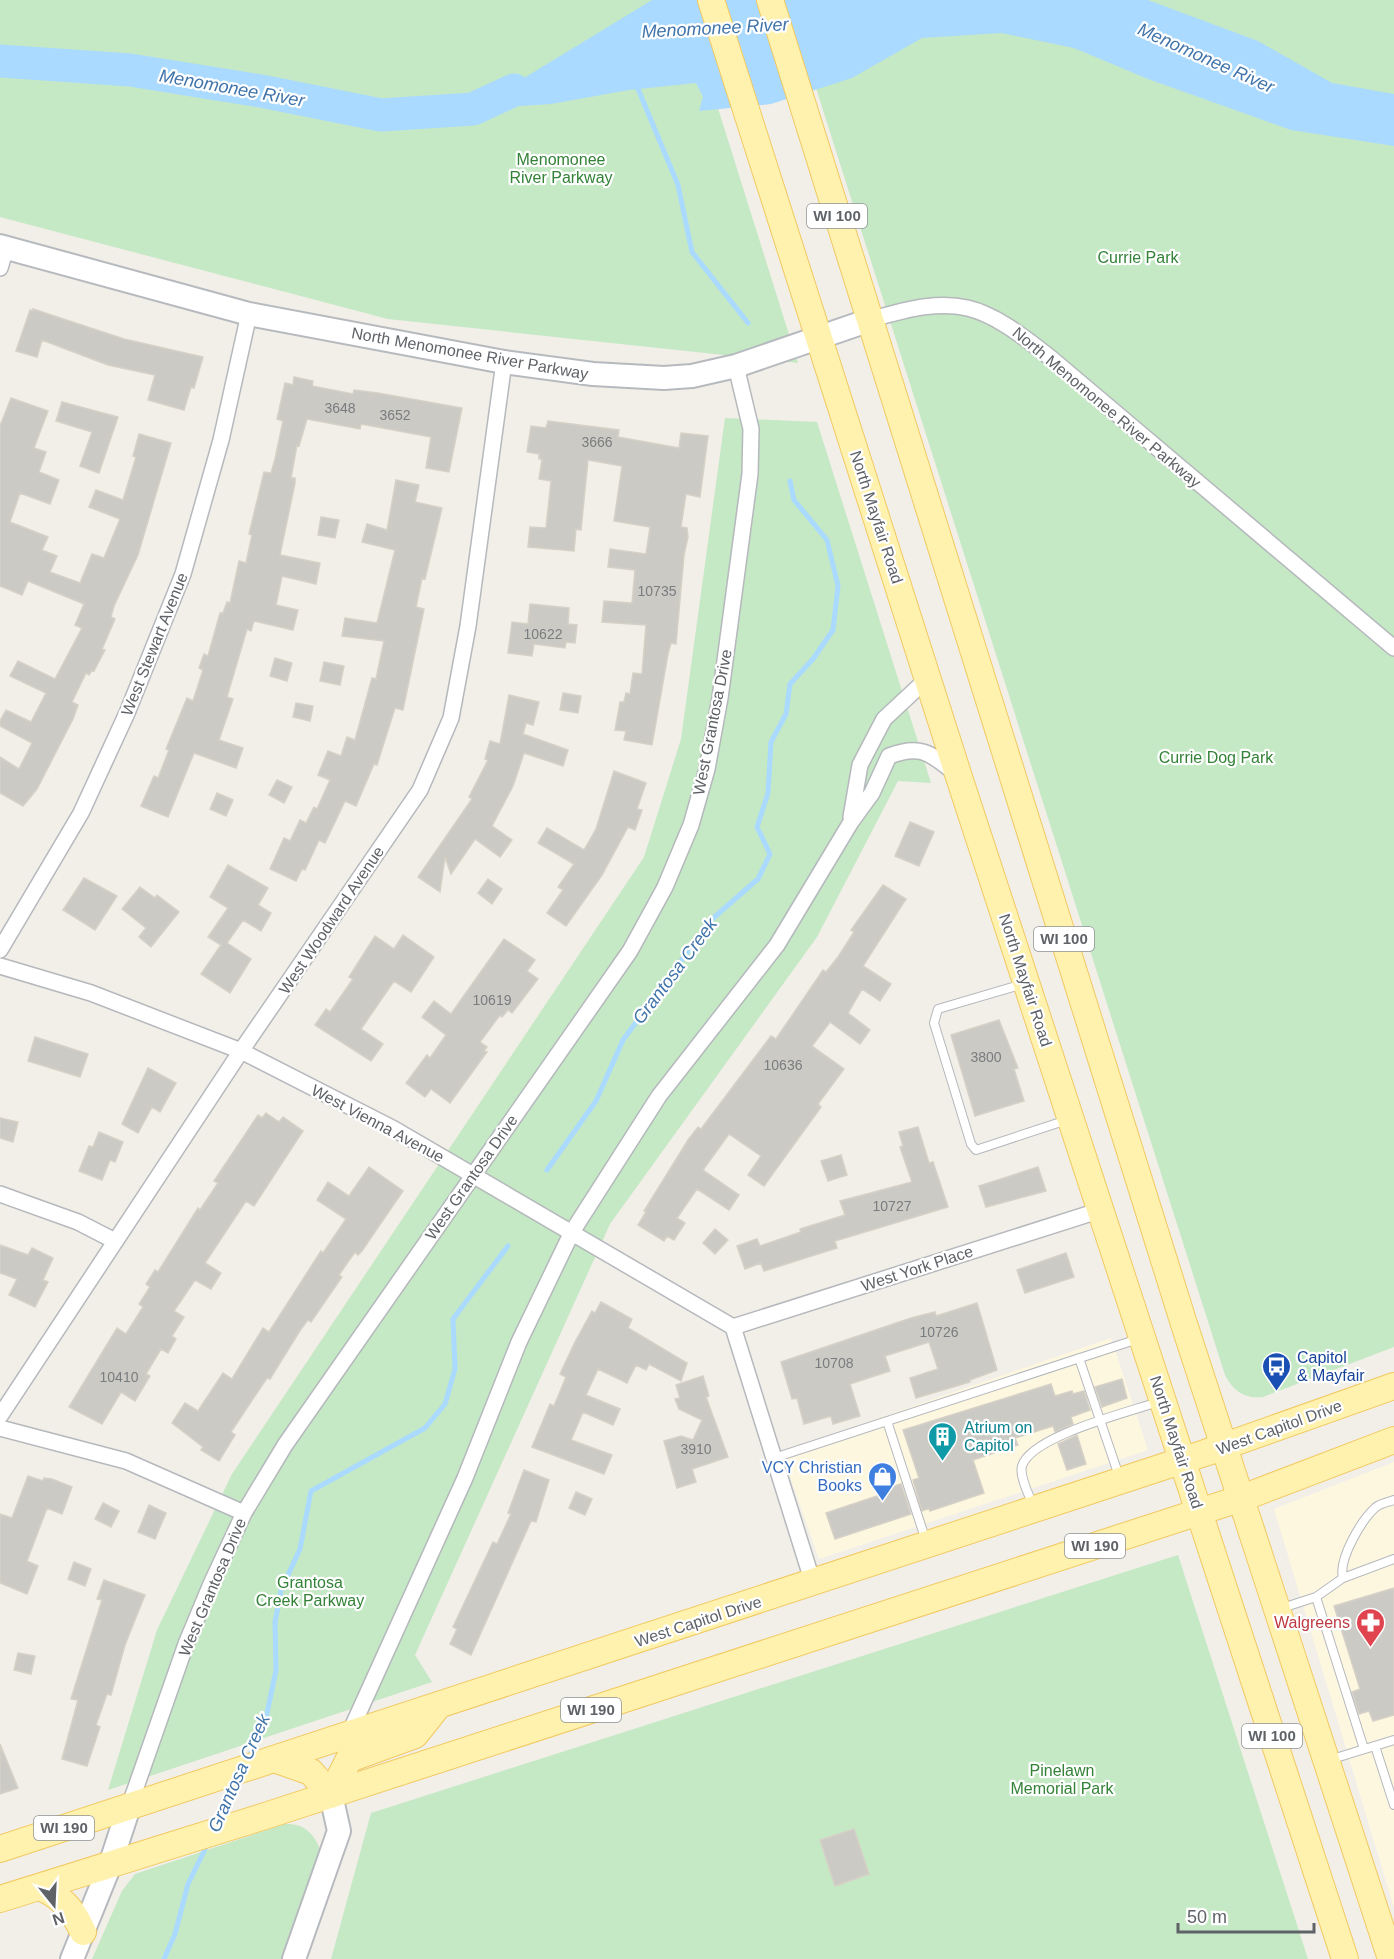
<svg xmlns="http://www.w3.org/2000/svg" width="1394" height="1959" viewBox="0 0 1394 1959" font-family="Helvetica,sans-serif">
<rect width="100%" height="100%" fill="#f1efe8"/>
<path fill="#fef7e0" d="M1111,1338l37,112 -329,109 -37,-105 7,-5z
M1394,1462v446l-120,-399z"/>
<path fill="#c5e8c5" d="M0,0h684l114,363 -410,-44 -388,-102z
M788,0h606v1347l-131,50c-19,2 -30,-6 -38,-22z
M725,418l92,4 114,361 -33,-2 -81,156 -207,287 -195,431 17,27 -324,108 49,-160 75,-156 412,-617 37,-118z
M1178,1555l130,404h-977l40,-146z
M285,1824c18,-1 28,8 35,25l-20,66 -19,44h-189l30,-68 13,-17z"/>
<path fill="#aadaff" d="M652,0h496l110,41 74,42 62,11v52l-103,-16 -143,-51 -74,-31 -73,-15 -79,5 -70,40 -81,26 -72,7 4,-14 -7,-14 -67,7 -78,14 -78,5z"/>
<g fill="none" stroke-linecap="round" stroke-linejoin="round">
<path stroke="#aadaff" stroke-width="5" d="M636,84l42,101 14,67 56,71
M547,1170l49,-69 27,-61 88,-120 47,-41 12,-25 -13,-27 11,-34 3,-51 15,-28 4,-30 23,-25 20,-29 5,-44 -11,-46 -33,-40 -4,-19
M248,1759l17,-36 11,-53 -1,-48 6,-32 19,-41 11,-58 114,-63 20,-24 10,-35 -2,-50 55,-73
M218,1821l20,-40
M164,1959l11,-25 13,-50 20,-41"/>
<path stroke="#aadaff" stroke-width="33" d="M0,61l130,9 131,21 120,24 92,-6 41,-19"/>
</g>
<path fill="#cccac5" stroke="#d6d1c6" stroke-width="1.5" d="M33,309l91,30 79,18 -9,31 -3,-1 -7,23 -36,-10 7,-25 -47,-10 -66,-25 -5,17 -21,-6 14,-41 3,1z
M294,377l19,4 -1,5 41,8 1,-4 24,3 84,15 -13,64 -23,-4 5,-31 -70,-13 -1,5 -53,-10 -8,27 -2,-1 -6,33h4v5l-15,72 40,8 -4,21 -34,-8 -6,29 22,5 -5,20 -39,-9 -3,10 -4,-2 -20,68 6,2 -14,41 24,8 -7,20 -42,-15 -26,64 -27,-11 13,-30 4,2 11,-28 -3,-1 21,-51 6,3 10,-31 -4,-2 5,-14 4,2 12,-43h3l4,-11 3,1 9,-42 7,2 6,-28 -3,-1 15,-62 7,1 4,-14 8,-38 -6,-2 8,-36 8,2z
M11,398l37,13 -14,37 12,4 -7,20 20,8 -9,24 -30,-11 -10,29 38,15 -6,13 15,6 -7,16 30,11 12,-29 12,4 16,-39 -31,-12 7,-17 27,10 13,-43 -3,-1 6,-22 32,9 -33,112 -24,51 -3,11 4,2 -13,30 3,1 -11,21 -2,-1 -3,5 -3,-2 -14,29 6,3 -5,14 -36,70 -14,17 -23,-13v-36l19,12 13,-26 -32,-17v-5l6,-11 25,12 15,-29 -36,-17 8,-15 37,18 27,-51 -7,-3 9,-21 -56,-23 -6,14 -22,-9v-160z
M62,402l56,15 -19,56 -19,-7 12,-34 -36,-11z
M548,421l71,9 -1,7 61,11 2,-15 27,3 -8,61 -14,-3 -5,33 6,1 1,9 -4,18 -8,89 -5,-1 -3,11 -16,91 -28,-5 2,-9 -11,-1 5,-28h4l2,-9 4,1 3,-21 9,1 4,-49 -44,-3 2,-21 28,2 3,-33 -27,-3 2,-18 36,5 4,-27 -36,-6 8,-55 -34,-6 -7,70 -5,-1 -2,22 -46,-4 2,-20 16,1 5,-47 -12,-2 3,-20h-3v-5l-12,-2 4,-26 15,2z
M396,480l23,5 -4,17 27,6 -17,71 -3,-1 -6,29 8,2 -21,101 -8,-2 -18,57 -3,-1 -18,42 -11,-5 -20,42 -6,-3 -14,30 -3,-1 -6,12 -26,-12 14,-31 6,3 10,-21 6,3 8,-16 3,2 13,-29 -12,-5 10,-24 13,5 6,-19 8,3 17,-62 4,1 8,-38 -42,-5 3,-18 32,5 18,-73 -33,-8 5,-18 20,6z
M321,517l18,3 -4,18 -17,-3z
M530,604l39,4 -1,16 9,1 -2,18 -9,-1 -1,6 -31,-4 -2,12 -24,-3 4,-31 16,2z
M275,658l17,5 -5,18 -17,-5z
M324,662l20,4 -4,19 -20,-4z
M563,693l18,3 -3,17 -18,-3z
M509,695l30,7 -6,23 -7,-2 -3,11 45,16 -5,16 -39,-13 -11,33 -21,40 20,14 -12,17 -25,-18 -24,35 -6,-17 -5,35 -22,-15 54,-78 -3,-2 19,-37 -3,-1 5,-18 10,3z
M296,703l17,3 -3,15 -17,-4z
M614,771l32,12 -9,26 5,1 -7,20 -7,-3 -26,48 -36,51 -19,-13 16,-23 -5,-3 16,-23 -36,-21 9,-15 37,22 12,-21z
M277,780l15,7 -8,16 -15,-8z
M217,793l16,7 -7,16 -16,-7z
M910,822l24,10 -15,34 -24,-10z
M228,865l40,23 -10,17 13,8 -10,18 -18,-11 -16,23 24,16 -21,34 -29,-19 20,-29 -13,-8 20,-29 -18,-11z
M84,878l33,18 -22,34 -32,-20z
M488,879l14,10 -10,15 -14,-11z
M883,885l23,14 -43,67 28,18 -11,17 -18,-12 -14,24 22,17 -10,14 -30,-22 -18,24 32,23 -26,35 3,3 -57,79 -16,-11 13,-19 -32,-22 -26,36 36,25 -10,15 -32,-21 -20,29 8,5 -11,17 -7,-4 -3,5 -26,-16 8,-13 -2,-1 44,-71 10,-13 3,2 70,-93 5,3 47,-69 3,2 12,-15 16,-25 -3,-2z
M140,887l15,11 2,-3 22,17 -28,35 -12,-10 7,-9 -24,-19z
M403,935l31,22 -23,35 -17,-11 -33,48 22,15 -12,17 -56,-36 11,-16 4,3 23,-33 -4,-2 26,-41 19,13z
M504,939l31,21 -8,11 11,8 -26,34 -4,-3 -6,7 -2,-2 -20,27 7,5 -3,4 3,1 -37,51 -19,-14 -6,8 -19,-14 21,-28 3,3 16,-23 -24,-18 12,-16 17,13z
M999,1020l19,48 -4,1 10,32 -49,15 -24,-81z
M35,1037l53,17 -8,23 -52,-16z
M148,1068l28,15 -16,29 -8,-5 -14,26 -16,-9z
M266,1113l13,9 4,-5 20,14 -49,75 -8,-5 -41,62 16,10 -10,16 -16,-9 -21,31 10,6 -12,19 4,3 -8,14 -7,-4 -15,25 4,2 -15,25 -14,-9 -19,32 -33,-17 48,-79 9,6 17,-27 -4,-3 11,-17 -4,-3 9,-14 3,2 40,-64 2,2 18,-27 -4,-2 44,-66 4,3z
M0,1118l18,4 -5,20 -13,-4z
M918,1127l11,36 4,-1 15,45 -113,34 2,7 -73,23 -3,-8 -16,6 -8,-23 20,-7 3,7 41,-14 -1,-3 45,-14 -5,-14 72,-19 -12,-35 3,-1 -4,-14z
M99,1132l24,10 -8,20 -5,-2 -8,20 -23,-9 10,-25 4,1z
M841,1155l6,20 -19,6 -7,-20z
M369,1167l34,24 -41,60 -4,4 -3,-3 -16,23 3,2 -31,45 -3,-2 -7,9 -31,50 -3,-1 -36,54 4,3 -16,26 -18,-11 2,-3 -31,-24 13,-20 13,8 25,-38 9,6 31,-51 6,4 52,-81 2,2 23,-34 -29,-19 11,-18 21,14z
M1038,1167l8,24 -60,16 -7,-21z
M715,1229l13,11 -13,14 -12,-11z
M0,1245l28,10 4,-7 21,10 -10,22 5,2 -13,25 -26,-12 8,-16 -17,-6z
M1066,1253l8,24 -49,16 -8,-23z
M601,1302l31,17 -4,9 59,35 -6,18 -32,-17 -3,6 -10,-5 -9,18 -29,-14 -12,26 34,14 -7,16 -30,-13 -12,28 41,15 -8,19 -72,-27 18,-43 4,2 12,-29 -6,-3 15,-32 17,-31 3,2z
M977,1303l20,67 -27,10v2l-54,16 -6,-20 28,-9 -9,-27 -44,14 5,15 -40,13 10,32 -27,8 -2,-8 -27,8 -7,-26 -5,1 -11,-37 130,-44 24,-6 1,4z
M703,1376l6,20 -3,1 22,60 -36,12 4,13 -19,6 -13,-47 17,-5 12,4 9,-20 -23,-11 -4,-10 5,-1 -4,-13z
M1122,1379l5,19 -25,9 -7,-20z
M1051,1384l4,12 17,-5 1,3 11,-3 6,19 -19,7 2,7 -18,8 -2,-6 -38,12 3,7 -45,15 11,33 -54,18 -1,-3 -7,3 -9,-31 6,-2 -16,-48z
M1077,1435l9,29 -19,6 -9,-26z
M524,1470l25,10 -13,42 -5,-1 -60,134 -21,-11 7,-15 -4,-2 40,-85 4,2 14,-30 -3,-1z
M28,1476l15,5 1,-3 8,1 20,8 -10,27 -15,-6 -20,53 11,5 -11,28 -27,-11v-69l12,4z
M901,1484l10,30 -76,25 -9,-26 63,-21 -1,-4z
M576,1492l16,7 -7,16 -16,-7z
M103,1503l16,8 -8,16 -16,-8z
M149,1505l17,8 -11,26 -17,-7z
M74,1562l17,7 -6,17 -17,-7z
M104,1580l41,15 -20,50 -14,50 -4,-1 -11,31 4,2 -13,39 -25,-7 16,-59 -7,-1 31,-99 -5,-1z
M1394,1588v127l-21,6 -4,-10 -10,3 -7,-22 8,-3 -26,-83z
M18,1653l17,3 -4,18 -17,-4z
M0,1744l18,44 -18,6z
M854,1829l15,45 -34,12 -15,-46z"/>
<g fill="none" stroke-linecap="round" stroke-linejoin="round">
<defs>
<path id="lane" d="M1023,984l-85,25 -4,14 37,121 5,6 91,-30
M1079,1358l40,118
M887,1421l39,120
M774,1458l364,-119
M1033,1505c-4,-10 -14,-29 -11,-39 9,-30 107,-54 136,-64
M1343,1578l51,-19
M1316,1597l48,152
M1282,1608l34,-11 27,-19c-5,-19 19,-59 33,-71 5,-4 13,-5 18,-7
M1375,1746l19,59
M1329,1760l65,-20"/>
<path id="street" d="M0,268l6,-20
M870,320c89,-27 110,-18 182,39l342,289
M851,817l9,-52 24,-46 44,-41
M0,950l81,-137 46,-100 56,-139 38,-134 28,-126
M0,966l91,27 150,58 153,78 339,198
M0,1194l78,28 37,19
M733,1327l368,-117
M733,1327l80,256
M0,1416l241,-365 179,-261 31,-72 17,-92 36,-264
M0,1428l126,33 118,52
M349,1734l116,-256 54,-136 53,-110 87,-136 118,-151 74,-123 21,-29 17,-37c32,-12 41,-3 66,17
M129,1807l57,-163 25,-60 33,-71 41,-68 345,-494 35,-64 26,-62 16,-56 13,-71 30,-224 1,-45 -15,-63"/>
<path id="secondary" d="M0,246l249,68 255,48 89,12 71,4 28,-2 44,-10 134,-46
M72,1959l38,-94 19,-58
M294,1959l45,-128 -8,-36"/>
<path id="primary" d="M711,0l248,777 386,1182
M770,0l414,1324 207,635
M274,1759l37,13 20,23
M331,1795l18,-36 66,-24 23,-29
M0,1849l1205,-396 189,-67
M42,1888c20,9 32,23 41,44
M0,1899l265,-83 977,-318 152,-58"/>
</defs>
<use href="#lane" stroke="#b5b8bc" stroke-width="10"/>
<use href="#street" stroke="#b5b8bc" stroke-width="18"/>
<use href="#secondary" stroke="#b6babf" stroke-width="26"/>
<use href="#primary" stroke="#f2c960" stroke-width="28"/>
<use href="#lane" stroke="#fff" stroke-width="8"/>
<use href="#street" stroke="#fff" stroke-width="15"/>
<use href="#secondary" stroke="#fff" stroke-width="22"/>
<use href="#primary" stroke="#fff2af" stroke-width="26"/>
</g>
<defs>
<symbol id="bus-pin" viewBox="-11 -11 22 30"><path d="M0 17L-7.5 6A9.5 9.5 0 1 1 7.5 6Z" fill="#1a4fb4" stroke="#fff"/><path d="M-5-6H5V4H4V6H2V4H-2V6H-4V4H-5ZM-3.5-4V0h7V-4ZM-3.5 1.2v1.5H-2V1.2ZM2 1.2v1.5H3.5V1.2Z" fill="#fff"/></symbol>
<symbol id="building-pin" viewBox="-11 -11 22 30"><path d="M0 17L-7.5 6A9.5 9.5 0 1 1 7.5 6Z" fill="#0f9aa8" stroke="#fff"/><path d="M-4-6H4V6H1V3H-1V6H-4ZM-2.5-4.3h1.7v1.8h-1.7ZM.8-4.3h1.7v1.8H.8ZM-2.5-1h1.7V.8h-1.7ZM.8-1h1.7V.8H.8Z" fill="#fff"/></symbol>
<symbol id="shop-pin" viewBox="-11 -11 22 30"><path d="M0 17L-7.5 6A9.5 9.5 0 1 1 7.5 6Z" fill="#3f7fe0" stroke="#fff"/><path d="M-5-2.5h2.3a2.7 3.5 0 0 1 5.4 0H5L5.5 6h-11ZM-1.5-2.5h3a1.5 2.3 0 0 0-3 0Z" fill="#fff"/></symbol>
<symbol id="pharmacy-pin" viewBox="-11 -11 22 30"><path d="M0 17L-7.5 6A9.5 9.5 0 1 1 7.5 6Z" fill="#e0444e" stroke="#fff"/><path d="M-2-6h4v4h4v4h-4v4h-4v-4h-4v-4h4Z" fill="#fff"/></symbol>
</defs>
<g fill-rule="evenodd">
<use href="#bus-pin" x="1260" y="1350" width="33" height="45"/>
<use href="#building-pin" x="926" y="1420" width="33" height="45"/>
<use href="#shop-pin" x="866" y="1460" width="33" height="45"/>
<use href="#pharmacy-pin" x="1354" y="1606" width="33" height="45"/>
</g>
<g text-anchor="middle" stroke-width="4.5" stroke-linejoin="round" paint-order="stroke">
<g font-size="14" fill="#7a7d7f">
<text x="340" y="413">3648</text>
<text x="395" y="420">3652</text>
<text x="597" y="447">3666</text>
<text x="657" y="596">10735</text>
<text x="543" y="639">10622</text>
<text x="492" y="1005">10619</text>
<text x="986" y="1062">3800</text>
<text x="783" y="1070">10636</text>
<text x="892" y="1211">10727</text>
<text x="939" y="1337">10726</text>
<text x="834" y="1368">10708</text>
<text x="119" y="1382">10410</text>
<text x="696" y="1454">3910</text>
</g>
<g fill="#fff" stroke="#8f9295" stroke-width="1.5">
<rect x="807" y="204" width="60" height="24" rx="4.5"/>
<rect x="1034" y="927" width="60" height="24" rx="4.5"/>
<rect x="1065" y="1534" width="60" height="24" rx="4.5"/>
<rect x="561" y="1698" width="60" height="24" rx="4.5"/>
<rect x="1242" y="1724" width="60" height="24" rx="4.5"/>
<rect x="34" y="1816" width="60" height="24" rx="4.5"/>
</g>
<g font-size="15" font-weight="bold" fill="#5f6368">
<text x="837" y="221">WI 100</text>
<text x="1064" y="944">WI 100</text>
<text x="1095" y="1551">WI 190</text>
<text x="591" y="1715">WI 190</text>
<text x="1272" y="1741">WI 100</text>
<text x="64" y="1833">WI 190</text>
</g>
<g font-size="16" fill="#348238" stroke="#fff">
<text x="561" y="165">Menomonee<tspan x="561" dy="18">River Parkway</tspan></text>
<text x="1138" y="263">Currie Park</text>
<text x="1216" y="763">Currie Dog Park</text>
<text x="310" y="1588">Grantosa<tspan x="310" dy="18">Creek Parkway</tspan></text>
<text x="1062" y="1776">Pinelawn<tspan x="1062" dy="18">Memorial Park</tspan></text>
</g>
<g font-size="16" fill="#5f6368" stroke="#fff">
<text transform="translate(470 353) rotate(10)" y="6">North Menomonee River Parkway</text>
<text transform="translate(1107 407) rotate(40)" y="6">North Menomonee River Parkway</text>
<text transform="translate(877 517) rotate(72)" y="6">North Mayfair Road</text>
<text transform="translate(154 644) rotate(-68)" y="6">West Stewart Avenue</text>
<text transform="translate(712 722) rotate(-79)" y="6">West Grantosa Drive</text>
<text transform="translate(331 920) rotate(-56)" y="6">West Woodward Avenue</text>
<text transform="translate(1026 980) rotate(72)" y="6">North Mayfair Road</text>
<text transform="translate(378 1123) rotate(28)" y="6">West Vienna Avenue</text>
<text transform="translate(471 1177) rotate(-55)" y="6">West Grantosa Drive</text>
<text transform="translate(917 1268) rotate(-18)" y="6">West York Place</text>
<text transform="translate(1279 1427) rotate(-20)" y="6">West Capitol Drive</text>
<text transform="translate(1177 1442) rotate(72)" y="6">North Mayfair Road</text>
<text transform="translate(212 1587) rotate(-67)" y="6">West Grantosa Drive</text>
<text transform="translate(698 1621) rotate(-18)" y="6">West Capitol Drive</text>
</g>
<g font-size="16" fill="#164399" stroke="#fff" text-anchor="start">
<text x="1297" y="1363">Capitol<tspan x="1297" dy="18">&amp; Mayfair</tspan></text>
</g>
<g font-size="16" fill="#0d838f" stroke="#fff" text-anchor="start">
<text x="964" y="1433">Atrium on<tspan x="964" dy="18">Capitol</tspan></text>
</g>
<g font-size="16" fill="#366cbe" stroke="#fff" text-anchor="end">
<text x="862" y="1473">VCY Christian<tspan x="862" dy="18">Books</tspan></text>
</g>
<g font-size="16" fill="#be3a42" stroke="#fff" text-anchor="end">
<text x="1350" y="1628">Walgreens</text>
</g>
<g font-size="18" font-style="italic" fill="#4174aa" stroke="#fff">
<text transform="translate(715 28) rotate(-3)" y="6">Menomonee River</text>
<text transform="translate(1206 58) rotate(24)" y="6">Menomonee River</text>
<text transform="translate(232 88) rotate(10)" y="6">Menomonee River</text>
<text transform="translate(675 971) rotate(-53)" y="6">Grantosa Creek</text>
<text transform="translate(239 1773) rotate(-66)" y="6">Grantosa Creek</text>
</g>
</g>
<g transform="translate(54 1905) rotate(162)" stroke="#ffffff" stroke-width="4.5" paint-order="stroke">
<path d="M0-4.5L10 22L0 15L-10 22Z" fill="#5f6368"/>
<text y="-9" font-size="16" font-weight="bold" text-anchor="middle" fill="#5f6368">N</text>
</g>
<path d="M1178 1923v9h136v-9" fill="none" stroke="#5f6368" stroke-width="3"/>
<text x="1187" y="1923" font-size="18" fill="#5f6368" stroke="#ffffff" stroke-width="4.5" paint-order="stroke">50 m</text>
</svg>
